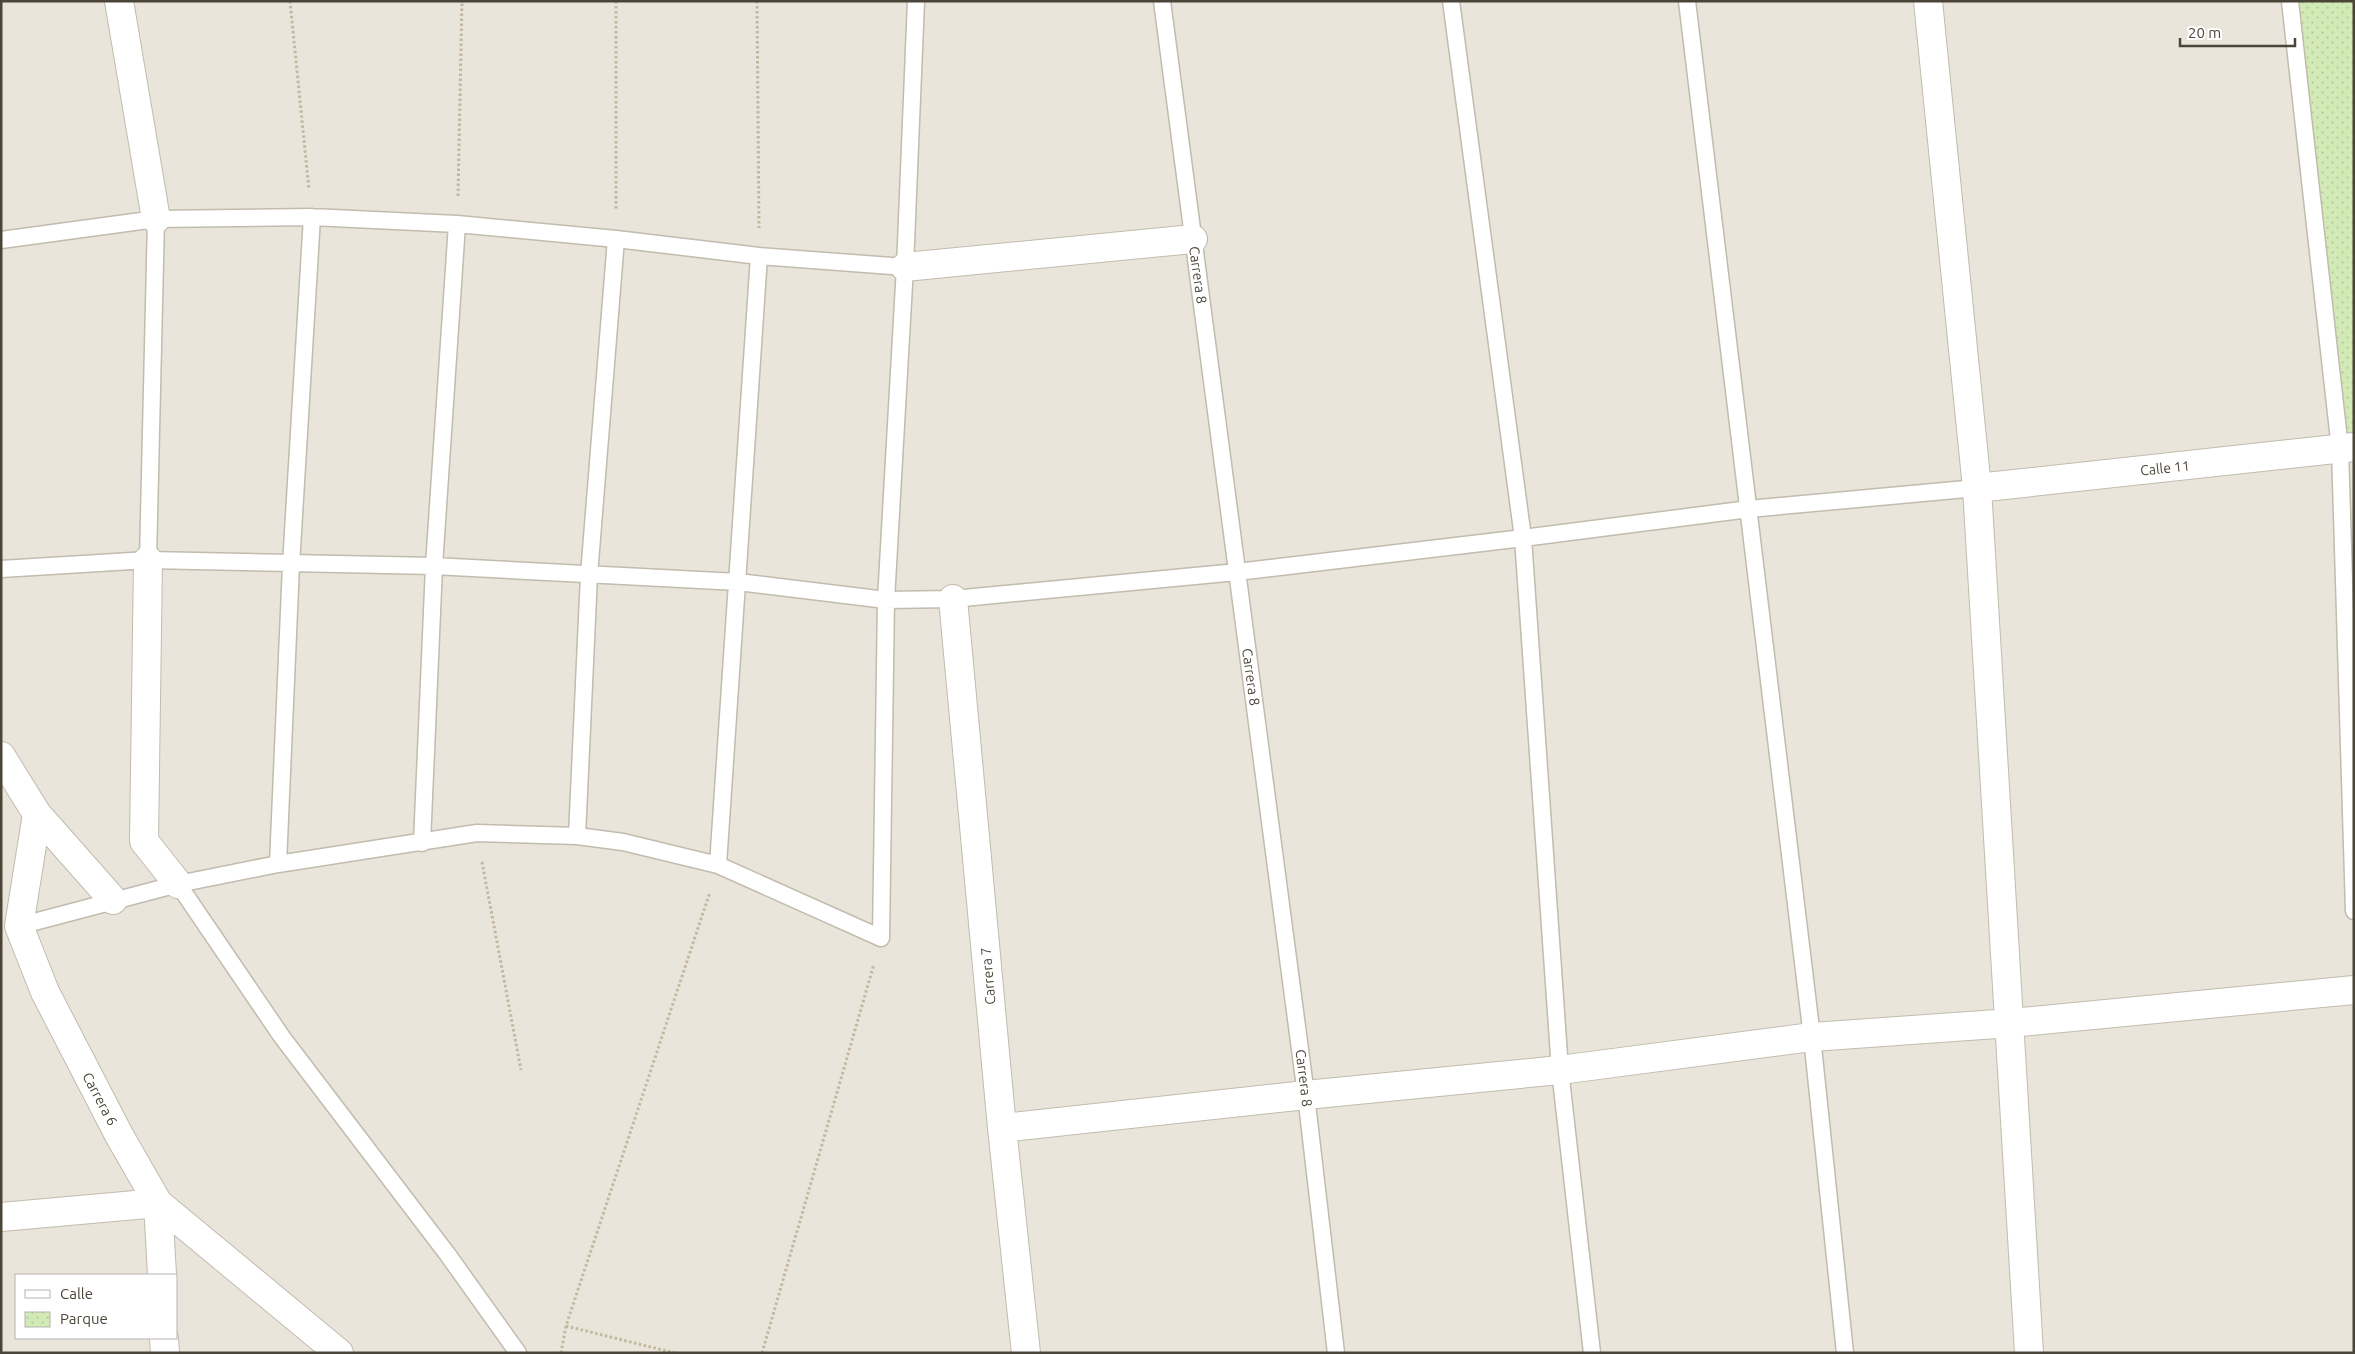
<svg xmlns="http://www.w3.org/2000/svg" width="2355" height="1354" viewBox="0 0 2355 1354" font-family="Ubuntu,sans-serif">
<defs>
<pattern id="park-dots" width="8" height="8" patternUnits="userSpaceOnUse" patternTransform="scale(1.25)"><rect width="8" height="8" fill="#d2eab5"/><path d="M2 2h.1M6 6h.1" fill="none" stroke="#b6ca9c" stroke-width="1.8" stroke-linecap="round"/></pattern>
</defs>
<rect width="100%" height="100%" fill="#f6f3ec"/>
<path fill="#eae5da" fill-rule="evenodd" d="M1,1h2353v1352h-2353zM16,1275h160v63h-160z"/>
<path fill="url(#park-dots)" d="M2299,1h55v437l-9,1z"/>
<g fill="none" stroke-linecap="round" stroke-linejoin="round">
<defs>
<path id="lane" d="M1162,1l144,1094 30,258
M1451,1l72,537 37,532 32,283
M1687,1l125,1036 33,316
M2290,1l50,448 14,462
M1,240l155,-21 156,-2 145,7 159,15 143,17 146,11
M148,560l8,-341
M1,569l147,-9 286,6 304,16 148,18 67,-1 284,-27 286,-34 226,-29 228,-21
M577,836l12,-261 27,-336
M422,843l12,-277 23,-342
M278,864l13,-299 21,-348
M718,865l41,-609
M178,884l104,153 166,218 70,98
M19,926l159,-42 100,-20 199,-31 100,3 46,6 95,23 163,73 5,-338 19,-333 11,-266"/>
<path id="street" d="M119,1l37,218
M1928,1l49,487 52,865
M905,267l288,-28
M1977,488l377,-41
M148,560l-4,281 34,43
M953,599l49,529 24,225
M1,756l36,58 76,86
M37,814l-18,112 26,66 74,143 39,68 4,72
M1002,1128l304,-33 254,-25 252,-33 199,-14 343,-33
M1,1217l157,-14 181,150
M164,1338l1,15"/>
</defs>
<use href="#lane" stroke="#c2bbae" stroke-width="19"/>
<use href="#street" stroke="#c2bbae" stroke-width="30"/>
<path stroke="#c4b79f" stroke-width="3" stroke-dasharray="2.5 2.5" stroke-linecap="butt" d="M290,1l19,189
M616,1v210
M757,1l2,227
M458,196l4,-195
M482,862l39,208
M566,1326l109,27
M561,1353l5,-27 144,-434
M762,1353l112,-389"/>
<use href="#lane" stroke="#fff" stroke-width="16"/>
<use href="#street" stroke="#fff" stroke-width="28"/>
</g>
<g text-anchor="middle" stroke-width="4" stroke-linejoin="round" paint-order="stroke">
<g font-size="14" fill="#4b4439" stroke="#fff">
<text transform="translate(1198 275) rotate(82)" y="5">Carrera 8</text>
<text transform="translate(2165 468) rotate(-6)" y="5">Calle 11</text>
<text transform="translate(1251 677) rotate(82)" y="5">Carrera 8</text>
<text transform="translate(988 976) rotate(-95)" y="5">Carrera 7</text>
<text transform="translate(1304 1078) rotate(83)" y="5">Carrera 8</text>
<text transform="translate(100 1099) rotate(62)" y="5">Carrera 6</text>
</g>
</g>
<rect width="2355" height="1354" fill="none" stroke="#4b4439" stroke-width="5"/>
<rect x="15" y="1274" width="162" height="65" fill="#ffffff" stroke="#b7b4b0"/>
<rect x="25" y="1290" width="25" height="8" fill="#ffffff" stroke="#b7b4b0"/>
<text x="60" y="1299" font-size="15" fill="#4b4439">Calle</text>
<rect x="25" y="1312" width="25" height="15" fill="url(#park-dots)" stroke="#b7b4b0"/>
<text x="60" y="1324" font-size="15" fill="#4b4439">Parque</text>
<path d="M2180 38v8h115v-8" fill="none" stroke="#4b4439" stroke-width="2.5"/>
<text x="2188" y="38" font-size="15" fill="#4b4439" stroke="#ffffff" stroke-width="4" paint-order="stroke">20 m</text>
</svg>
